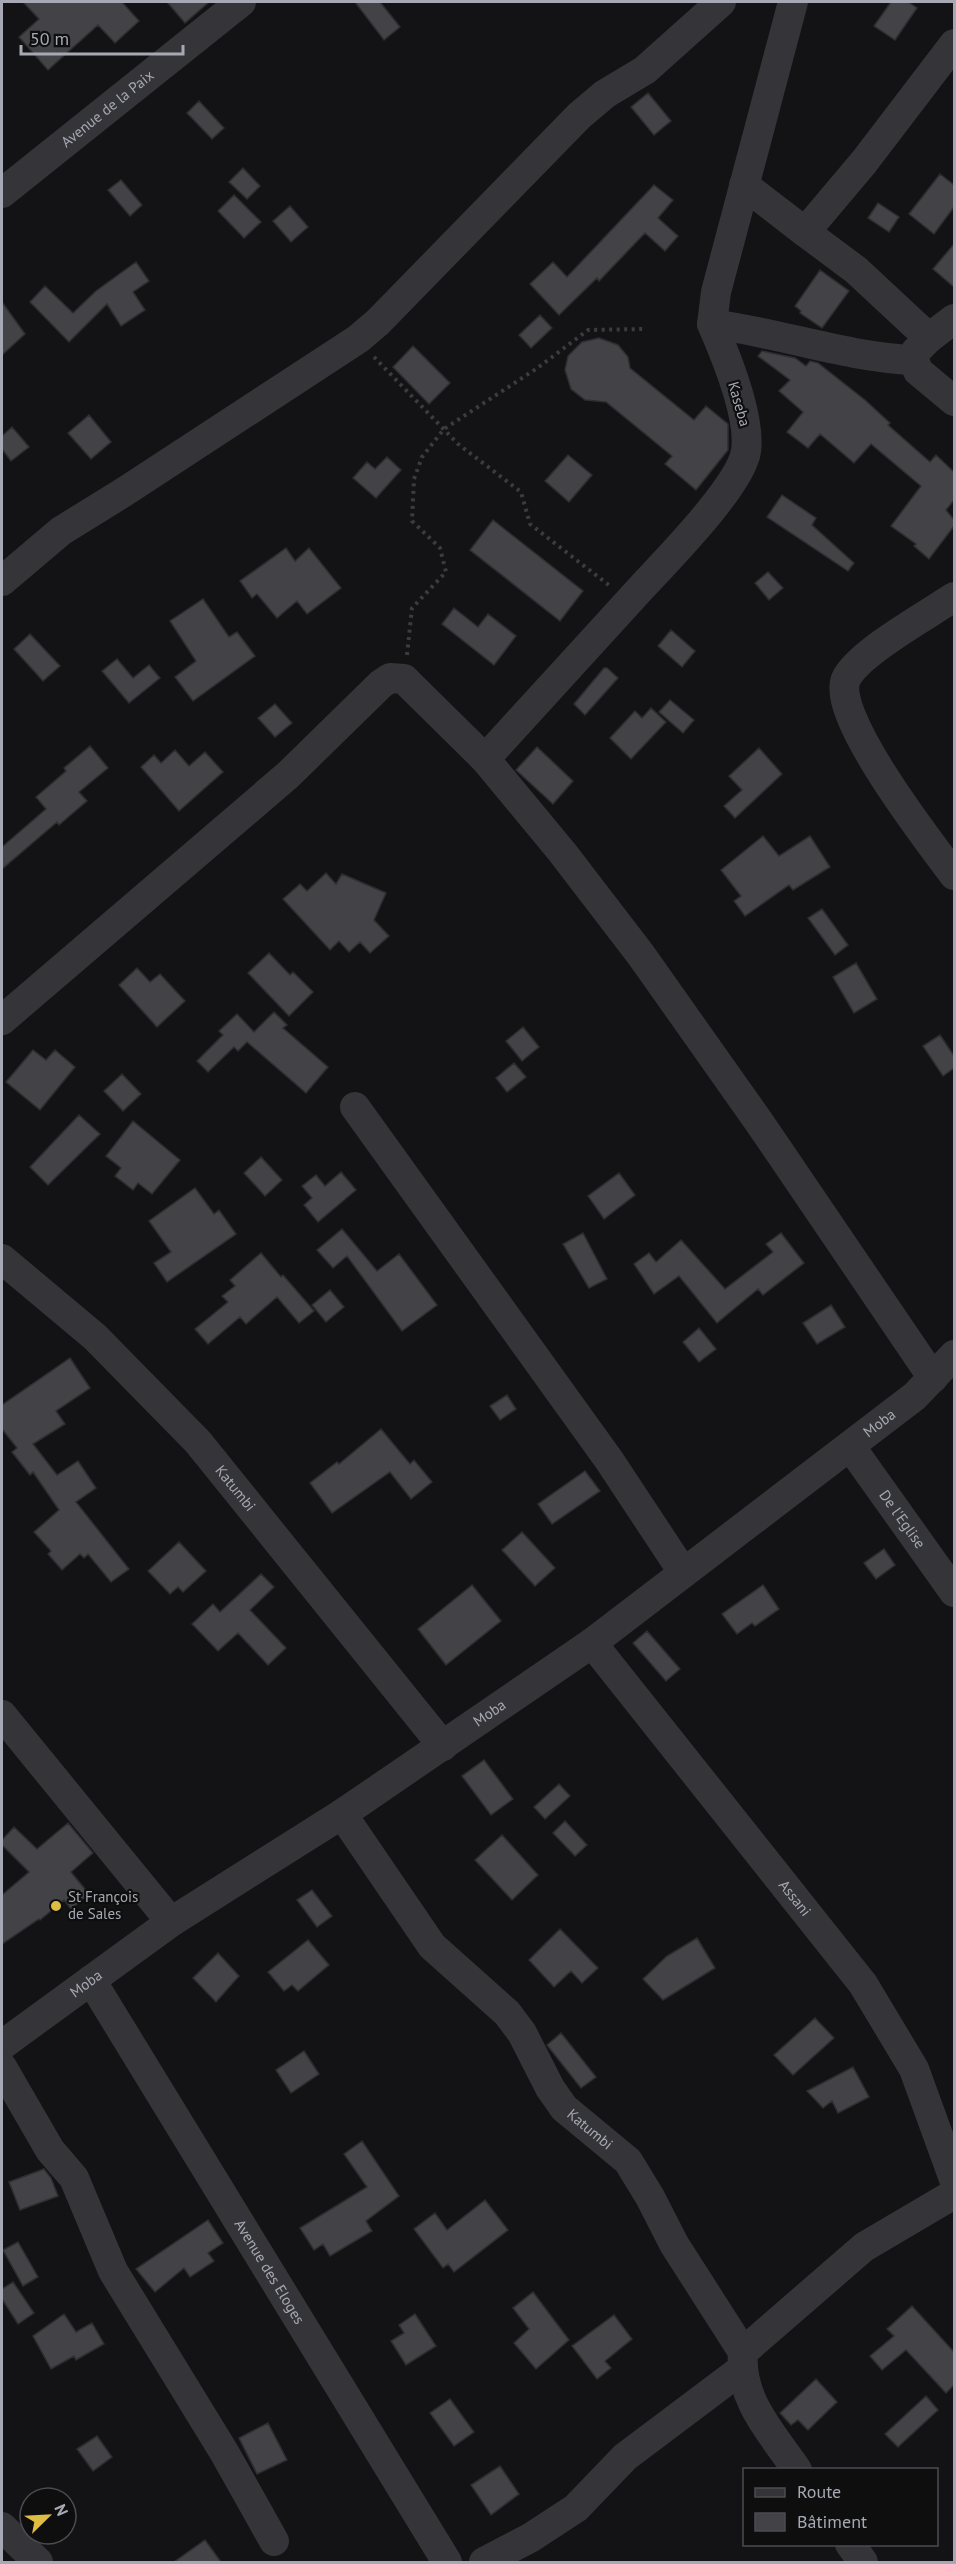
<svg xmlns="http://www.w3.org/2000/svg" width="956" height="2564" viewBox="0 0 956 2564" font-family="'PT Sans',sans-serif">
<rect width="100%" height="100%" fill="#131315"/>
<path fill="#434347" stroke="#2e2d30" stroke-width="1.5" d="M23,2h99l17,19 -24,22 -17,-18 -50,45 -29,-33 20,-18z
M167,2h42l-24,21z
M355,2h25l20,25 -16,13z
M891,2h17l9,6 -22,32 -21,-14z
M648,93l23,28 -17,14 -23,-28z
M199,101l25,27 -12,11 -25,-26z
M243,168l17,18 -13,13 -18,-17z
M940,174l14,11v22l-20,27 -25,-20z
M121,180l21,25 -12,11 -22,-26z
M654,185l19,15 -15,18 20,18 -13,15 -20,-18 -46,48 -2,-3 -38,37 -29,-31 23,-22 14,15z
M234,195l27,27 -17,16 -26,-27z
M878,203l21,14 -10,15 -21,-14z
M290,206l18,21 -17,15 -18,-21z
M954,244v43l-21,-18z
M136,262l13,19 -16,11 12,18 -24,16 -14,-22 -38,38 -39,-40 15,-16 28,27 23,-22z
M820,270l29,21 -27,37 -22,-15 1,-2 -6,-5z
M2,302l23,32 -23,21z
M540,315l12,13 -21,20 -12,-13z
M599,338l19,7 10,12 2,11 64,52 12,-14 22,18v26l-32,40 -31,-26 7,-8 -66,-54 -21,-2 -14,-11 -6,-19 3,-14 14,-14z
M413,346l37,37 -21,21 -36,-37z
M762,351l33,7 11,8 4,-5 8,2 47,37 25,23 -2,2 42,37 6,-7 18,17v28l-8,10 8,10v6l-25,33 -15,-13 2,-2 -25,-18 30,-40 -50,-42 -17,19 -34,-29 -12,14 -21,-16 16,-20 -24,-21 11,-11 -32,-24z
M89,415l22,27 -20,17 -23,-26z
M12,427l17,20 -18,14 -9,-12v-13z
M568,455l24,20 -23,27 -24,-21z
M387,457l14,13 -25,28 -23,-20 14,-16 8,7z
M782,495l34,23 -4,7 42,38 -6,8 -81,-54z
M493,520l90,71 -23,30 -90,-71z
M286,548l9,13 14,-13 32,40 -34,26 -10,-13 -20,17 -20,-24 -5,4 -12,-17z
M768,572l15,16 -14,12 -14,-17z
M203,599l26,38 8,-5 18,24 -62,45 -18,-24 21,-16 -26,-40z
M454,608l24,19 10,-13 28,22 -22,29 -52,-41z
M671,630l24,21 -13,16 -24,-21z
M30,634l30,32 -17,15 -29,-32z
M117,659l16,19 16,-13 11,13 -31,25 -27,-32z
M604,668h3l11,10 -33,37 -11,-11z
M670,700l24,20 -11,13 -24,-21z
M275,704l17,19 -17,14 -17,-19z
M651,708l15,14 -35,37 -21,-21 25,-27 7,7z
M90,746l18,22 -29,24 8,9 -28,24 -2,-3 -55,47v-22l44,-38 -10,-12 30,-26 -2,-3z
M537,747l36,34 -20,23 -37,-34z
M759,748l23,26 -47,44 -11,-12 18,-16 -13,-14z
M175,750l14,16 16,-14 18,20 -44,39 -38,-44 13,-12 7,8z
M763,836l16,20 31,-20 20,31 -37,23 -4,-5 -44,31 -11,-15 7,-5 -20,-26z
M326,873l10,11 6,-10 44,19 -12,27 15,16 -19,17 -10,-11 -11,10 -10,-11 -9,9 -47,-51 17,-15 7,7z
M822,909l26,36 -13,10 -27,-37z
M269,953l21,22 3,-3 20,20 -24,24 -41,-43z
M856,963l21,36 -23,14 -21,-36z
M137,968l13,14 10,-8 25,27 -28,26 -38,-42z
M274,1012l13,13 -4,3 45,39 -22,26 -59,-51 -9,9 -4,-4 -26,25 -11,-11 26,-26 -4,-4 18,-17 17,18z
M523,1027l16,20 -17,14 -16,-20z
M940,1035l14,21v12l-11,8 -20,-30z
M33,1050l13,10 9,-10 20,17 -35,43 -34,-28z
M514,1063l12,14 -19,15 -11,-14z
M122,1074l19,20 -18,17 -19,-20z
M79,1115l21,19 -52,51 -18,-18z
M133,1121l47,39 -28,34 -14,-11 -5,7 -18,-14 6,-8 -15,-12z
M261,1157l21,23 -17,16 -21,-23z
M341,1172l15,18 -38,32 -14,-17 8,-7 -10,-12 14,-11 9,11z
M619,1173l16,22 -31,24 -16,-23z
M195,1188l19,26 5,-4 17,24 -69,48 -13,-19 17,-11 -22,-31z
M342,1229l35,42 22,-17 38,51 -35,26 -55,-75 -14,12 -16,-18z
M583,1233l24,46 -18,9 -26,-44z
M781,1233l23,30 -41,32 -5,-6 -41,34 -38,-47 -25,18 -20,-30 15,-11 7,9 25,-22 44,49 48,-37 -7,-8z
M261,1253l20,24 2,-2 31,36 -15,12 -22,-26 -31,27 -6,-7 -32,27 -13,-15 33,-27 -6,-6 13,-10 -5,-6z
M330,1290l14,17 -18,15 -14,-17z
M831,1305l14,22 -28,17 -14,-21z
M699,1328l17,21 -17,13 -16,-20z
M70,1358l20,30 -34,23 9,13 -32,20 24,31 21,-14 18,27 -20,14 53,67 -18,13 -23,-28 -4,4 -4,-4 -18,16 -14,-16 3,-3 -17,-19 25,-22 -26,-38 -3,3 -18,-23 5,-4 -15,-19v-24z
M507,1395l9,14 -16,11 -10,-14z
M381,1429l29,35 4,-4 18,22 -21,17 -21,-27 -58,41 -22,-30 27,-21 2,2z
M585,1471l15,20 -48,33 -14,-20z
M522,1532l33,36 -20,18 -33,-36z
M179,1542l27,29 -23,21 -5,-5 -8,7 -22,-23z
M884,1549l11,16 -19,14 -12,-16z
M261,1574l13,13 -24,23 36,38 -18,17 -30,-32 -20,18 -26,-27 21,-20 7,8z
M472,1585l29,36 -55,44 -28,-36z
M763,1585l16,24 -24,17 -3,-3 -15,11 -15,-20z
M647,1631l33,38 -14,12 -33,-38z
M484,1760l29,39 -22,16 -29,-39z
M559,1784l11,12 -25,23 -11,-12z
M565,1821l22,24 -12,11 -22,-23z
M68,1823l25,30 -22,19 18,22 -18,15 -7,-9 -24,20 -1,-1 -37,25v-49l27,-23 -27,-27v-5l12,-13 23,22z
M502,1835l36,40 -26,25 -37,-40z
M312,1890l20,26 -15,11 -20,-27z
M560,1929l38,39 -16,15 -11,-12 -17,16 -25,-27z
M697,1938l18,30 -52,32 -20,-21 24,-23z
M308,1940l21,25 -31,26 -6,-6 -8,6 -16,-19z
M218,1953l21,23 -23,26 -23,-24z
M815,2018l19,20 -41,37 -19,-20z
M561,2033l35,44 -15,11 -34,-43z
M304,2051l15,23 -28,19 -15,-23z
M853,2067l16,30 -31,16 -6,-12 -9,7 -16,-17z
M362,2141l37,55 -33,25 6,10 -42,25 -7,-12 -9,6 -14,-22 67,-41 -23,-33z
M44,2169l7,9 7,18 -38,14 -11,-28z
M485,2200l23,30 -54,42 -6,-8 -5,4 -29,-39 21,-16 12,17z
M208,2220l15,23 -15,10 6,8 -24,16 -6,-9 -29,24 -19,-23z
M18,2242l20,35 -15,9 -20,-36z
M13,2282l21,31 -16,11 -16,-25v-10z
M533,2292l36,48 -33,29 -22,-26 15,-14 -16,-21z
M912,2306l42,46v33l-8,8 -40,-43 -24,20 -12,-14 24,-20 -7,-7z
M64,2314l12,18 16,-9 12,21 -28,16 -2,-4 -23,13 -18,-33z
M415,2314l21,32 -30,19 -15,-24 13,-8 -5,-8z
M614,2315l18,24 -27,22 6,7 -14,11 -25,-33z
M816,2379l21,23 -29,28 -10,-10 -7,5 -11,-12z
M926,2396l12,14 -40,37 -13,-13z
M450,2399l24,33 -20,14 -24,-33z
M268,2423l19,37 -30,14 -18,-36z
M97,2436l15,21 -19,14 -16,-22z
M500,2466l19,28 -28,21 -20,-30z
M205,2540l16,22h-47z"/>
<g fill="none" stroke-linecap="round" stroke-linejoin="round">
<path stroke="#3b3c40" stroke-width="4" stroke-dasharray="3 4.5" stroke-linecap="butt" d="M374,357l84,87 63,48 9,32 80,62
M407,655l5,-47 34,-36 -6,-24 -28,-27 2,-42 8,-22 22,-28 92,-60 52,-39 56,-1"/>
<g stroke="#353539" stroke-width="30">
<path d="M744,185l61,47 59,-70 90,-118"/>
<path id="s1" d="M2,193l239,-191"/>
<path d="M805,232l51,38 73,68"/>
<path d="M712,324c68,9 133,33 202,36"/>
<path d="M916,351l13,-13 25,-19"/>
<path d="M914,360l4,11 36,30"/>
<path d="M2,581l59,-50 63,-39 234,-153 20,-17 201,-206 26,-22 40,-24 76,-68"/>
<path d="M954,597c-25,17 -96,56 -108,82 -16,36 85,165 108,196"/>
<path d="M485,759c52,-57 105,-115 157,-172 26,-28 99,-102 104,-136 5,-34 -20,-95 -34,-127l4,-32 77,-290"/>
<path d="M2,1020l286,-245 93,-91 9,-6 14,1 81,80 77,93 79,103 118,167 174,256"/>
<path d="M355,1107l254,353 74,112"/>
<path id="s2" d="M2,1259l93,78 103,105 245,304"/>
<path id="s3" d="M850,1446l104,146"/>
<path id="s4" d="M592,1643l271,341 51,85 40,110"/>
<path d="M2,1715l169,207"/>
<path id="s5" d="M342,1814l90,132 75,67 15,20 28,55 14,20 64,53 22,36 24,47 69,108c-4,47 28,80 54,118"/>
<path id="s6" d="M91,1980l356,582"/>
<path id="s7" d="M2,2045l169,-123 171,-108 250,-171 323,-247 39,-41"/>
<path d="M2,2067l48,83 24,28 39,93 111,181 50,89"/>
<path d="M743,2352l121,-105 90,-53"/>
<path d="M2,2527l36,35"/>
<path d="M850,2544l13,18"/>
<path d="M484,2562l46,-24 46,-30 49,-51 117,-88"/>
</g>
</g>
<circle fill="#debd42" stroke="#0e0e0f" stroke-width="2" cx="56" cy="1906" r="6"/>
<g text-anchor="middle" stroke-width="4.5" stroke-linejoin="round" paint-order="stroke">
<g font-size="15" fill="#a6a9b3" stroke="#0e0e0f">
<text dy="5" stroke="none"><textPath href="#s1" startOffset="135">Avenue de la Paix</textPath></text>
<text transform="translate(739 404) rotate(74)" y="5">Kaseba</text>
<text dy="5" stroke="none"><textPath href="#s7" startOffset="1076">Moba</textPath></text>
<text dy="5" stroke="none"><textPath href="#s2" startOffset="328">Katumbi</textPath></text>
<text dy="5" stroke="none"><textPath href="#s3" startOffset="90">De l'Eglise</textPath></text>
<text dy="5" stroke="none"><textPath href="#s7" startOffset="590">Moba</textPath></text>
<text dy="5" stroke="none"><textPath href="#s4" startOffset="326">Assani</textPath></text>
<text dy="5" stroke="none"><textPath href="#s7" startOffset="104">Moba</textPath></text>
<text dy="5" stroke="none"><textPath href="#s5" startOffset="405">Katumbi</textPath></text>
<text dy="5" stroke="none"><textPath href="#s6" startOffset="342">Avenue des Eloges</textPath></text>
</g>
<g font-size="15" fill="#a6a9b3" stroke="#0e0e0f" text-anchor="start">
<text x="68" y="1902">St François<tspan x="68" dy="17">de Sales</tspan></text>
</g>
</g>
<rect width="956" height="2564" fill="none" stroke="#a6a9b3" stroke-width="6"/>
<rect x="743" y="2468" width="195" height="78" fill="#0e0e0f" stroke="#4b4c51" stroke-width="1.5"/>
<rect x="755" y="2488" width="30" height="9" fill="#353539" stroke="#4b4c51" stroke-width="1.5"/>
<text x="797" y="2498" font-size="18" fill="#a6a9b3">Route</text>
<rect x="755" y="2513" width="30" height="18" fill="#434347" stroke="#4b4c51" stroke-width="1.5"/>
<text x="797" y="2528" font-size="18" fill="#a6a9b3">Bâtiment</text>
<g transform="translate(48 2516) rotate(66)"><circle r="28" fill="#0e0e0f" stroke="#4b4c51" stroke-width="1.5"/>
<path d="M0-4.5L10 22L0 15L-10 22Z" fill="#debd42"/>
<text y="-9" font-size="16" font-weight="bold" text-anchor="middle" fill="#a6a9b3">N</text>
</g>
<path d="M21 45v9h162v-9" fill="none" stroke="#a6a9b3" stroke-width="3"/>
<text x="30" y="45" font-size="18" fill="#a6a9b3" stroke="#0e0e0f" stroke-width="4.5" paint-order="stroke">50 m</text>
</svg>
